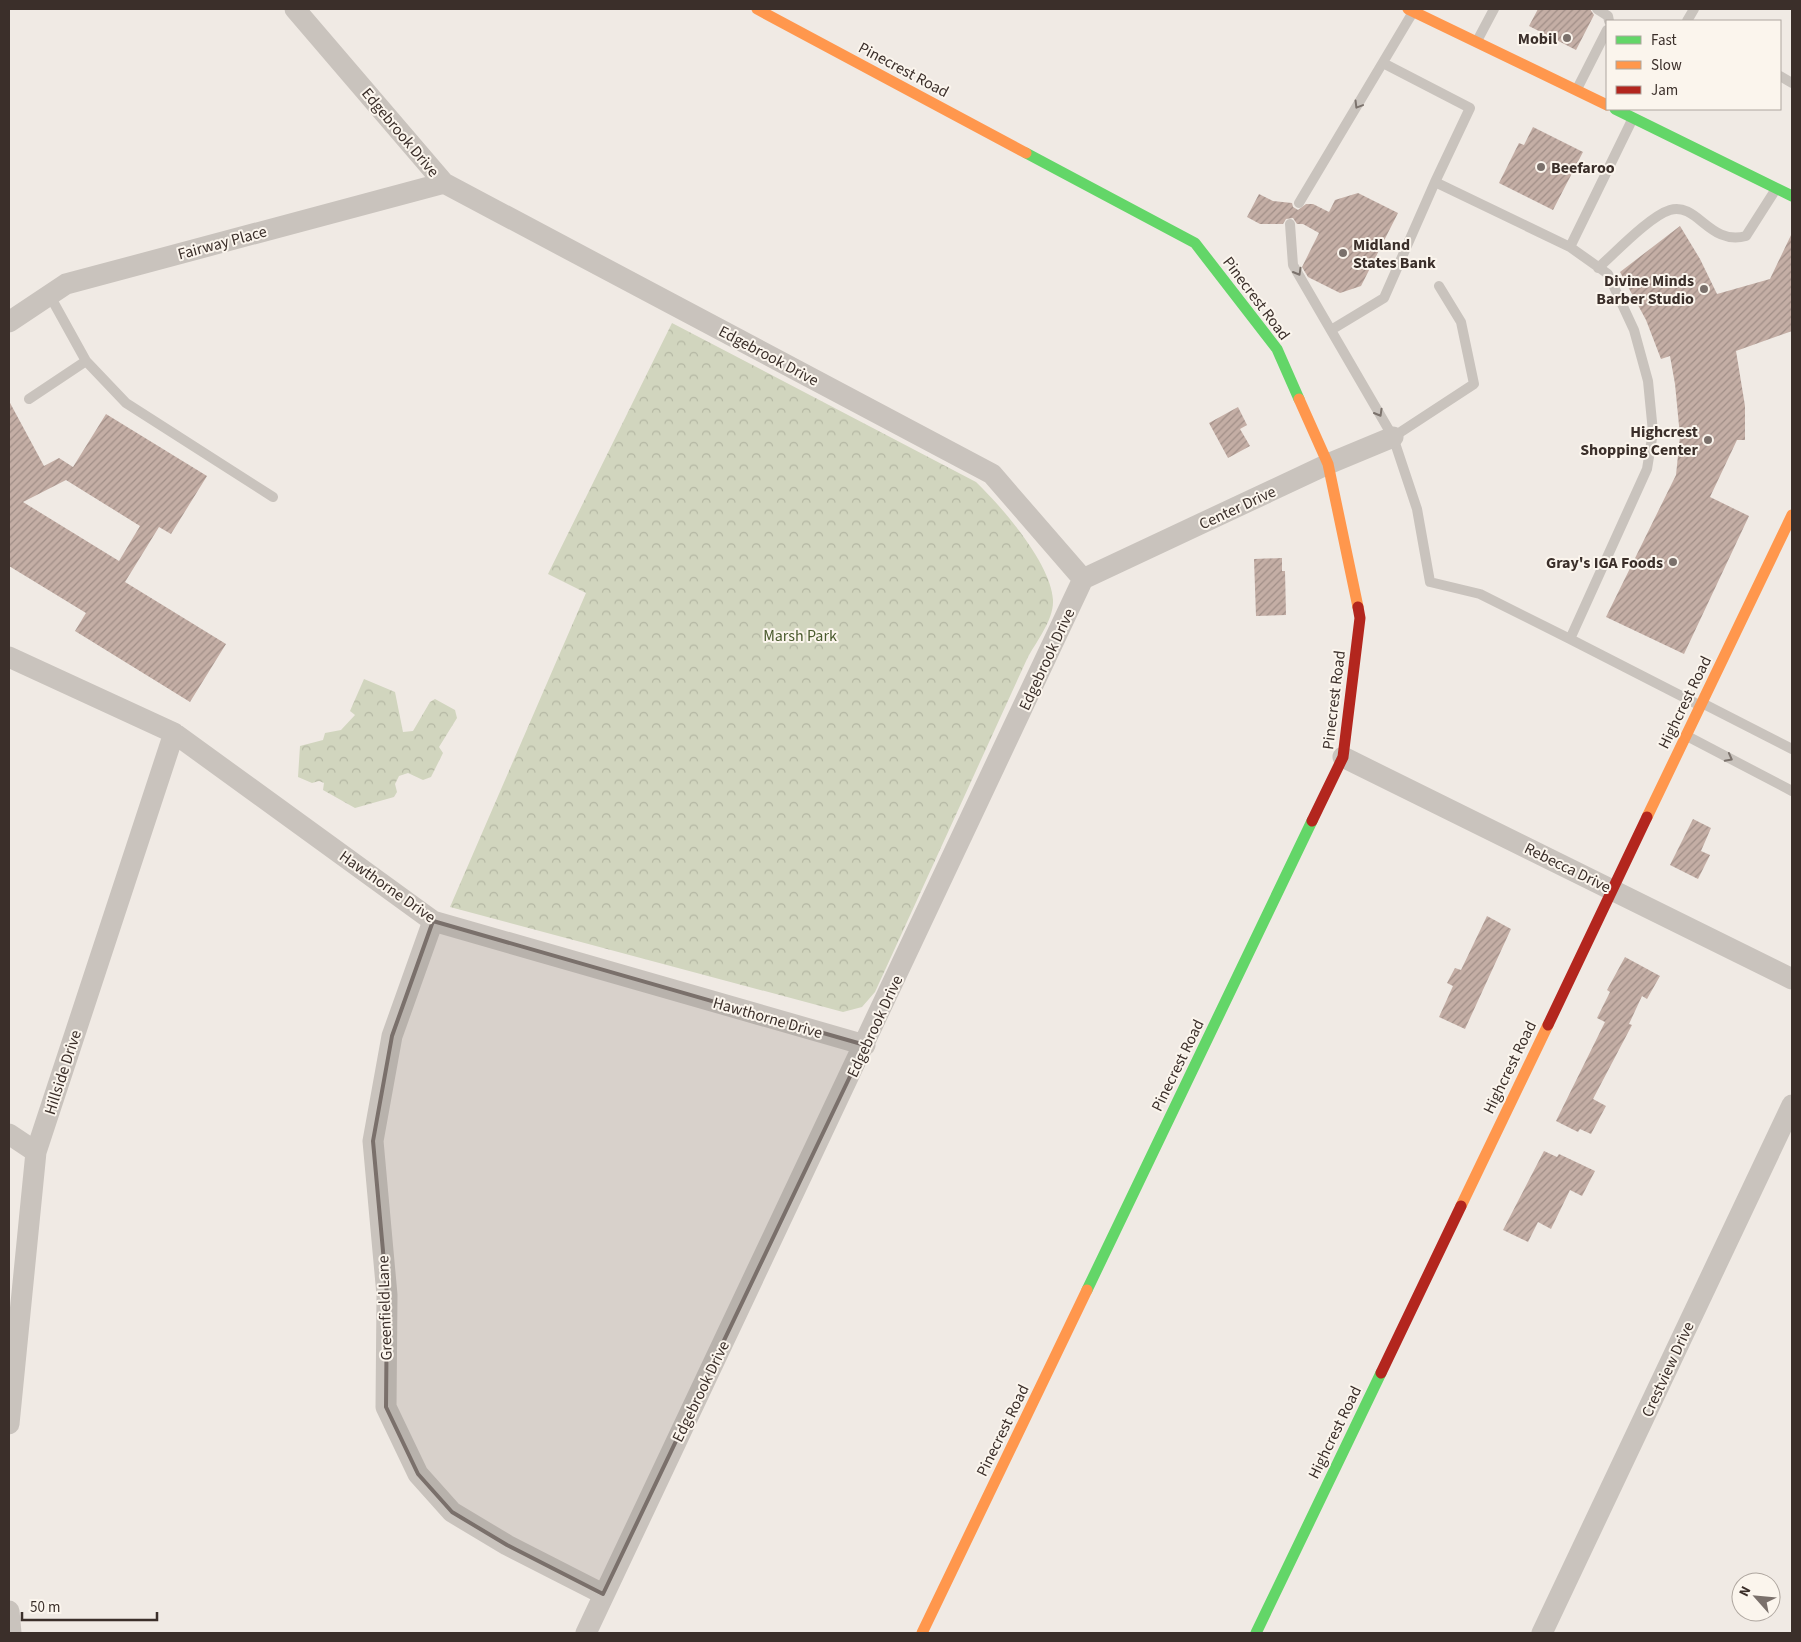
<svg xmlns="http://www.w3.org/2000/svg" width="1801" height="1642" viewBox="0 0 1801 1642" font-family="'Source Sans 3',sans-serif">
<defs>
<pattern id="park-crowns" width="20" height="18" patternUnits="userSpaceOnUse" patternTransform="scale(1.25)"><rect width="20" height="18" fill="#d1d5be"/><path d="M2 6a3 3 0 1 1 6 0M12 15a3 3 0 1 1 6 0" fill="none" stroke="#b4b7a3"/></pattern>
<pattern id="building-hatch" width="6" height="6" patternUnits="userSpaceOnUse" patternTransform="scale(1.25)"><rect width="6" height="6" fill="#c4aea5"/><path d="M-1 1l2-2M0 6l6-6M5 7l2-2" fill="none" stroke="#a08e87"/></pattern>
</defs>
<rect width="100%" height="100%" fill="#f0eae4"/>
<path fill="url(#park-crowns)" d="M672,323l304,159c25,24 75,81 77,118 1,20 -17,42 -26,59l-152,333 -13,15 -19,5 -393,-105 136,-314 -38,-19z
M364,679l31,13 8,40 10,-1 17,-29 5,-3 20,11 2,8 -18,29 4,6 -12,24 -8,3 -15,-7 -9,3 -4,8 2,8 -3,5 -39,11 -32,-18 1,-7 -5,-2 -7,2 -14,-6 2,-31 23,-6 2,-7 16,-3 14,-15 -5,-4z"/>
<path fill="url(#building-hatch)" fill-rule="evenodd" d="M1538,9h52l4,6 -18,35 -47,-24z
M1533,127l50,25 -30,58 -54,-27 20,-40 5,2z
M1358,193l40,20 -37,73 -21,7 -32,-16 -6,-10 17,-34 -16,-9h-6l-4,-6 -7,1 -3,5h-23l-13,-7 12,-23 14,7 19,2 1,4 5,3 8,-6h7l16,8 6,-12z
M1680,226l20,33 17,35 53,-15 22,-46v98l-56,20 9,55v34h-8l-27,57 39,19 -65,138 -78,-37 70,-142 4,-39 -5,-52 -5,-28 -9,3 -15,-39 -26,-48z
M9,401l35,65 15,-8 14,9 33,-53 101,62 -36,58 -12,-7 -34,55 101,62 -36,58 -115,-71 11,-18 -77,-47zM66,480l74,46 -21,35 -96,-59z
M1238,407l9,18 -7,4 10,17 -22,12 -19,-35z
M1282,558v13h3l1,44 -30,1 -2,-57z
M1693,819l18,9 -10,23 9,4 -12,24 -28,-14z
M1487,916l24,13 -46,100 -26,-12 14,-31 -6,-3 8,-15 6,2z
M1625,957l35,19 -13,23 -5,-3 -13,28 3,1 -39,74 13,7 -15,28 -11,-5 -2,3 -22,-11 49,-99 -8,-4 13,-26 -3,-2z
M1544,1151l13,6 2,-3 36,17 -13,25 -12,-6 -19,39 -13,-7 -10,20 -25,-12z"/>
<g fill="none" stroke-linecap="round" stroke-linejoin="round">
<path stroke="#c9c3bd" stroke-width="10" d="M1597,9l11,7 1,5
M1687,21l7,-12
M1477,41l17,-32
M1383,63l87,45 -35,74 135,65
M1780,76l12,7
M1577,89l30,-59
M1633,118l-63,129 38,27 26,56 14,51 5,51 -6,37 -77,170 129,66
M1299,203l114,-191
M1290,224l3,41 100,172 24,72 13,73 50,12 90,45
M1598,268c18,-16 52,-52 72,-58 28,-8 39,36 76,26l30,-47
M50,296l36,65 40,42 147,94
M1331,330l53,-32 51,-116
M29,399l57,-38
M1393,437l81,-53 -13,-62 -22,-36
M1702,703l90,46
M1687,736l105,55"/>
<path stroke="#c9c3bd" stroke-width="21" d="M295,9l149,174 548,291 91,105
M9,322l57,-38 378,-101
M1083,579l245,-115 65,-27
M9,657l165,76 259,188 432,124
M1343,757l449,222
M433,921l-41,115 -19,105 14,154 -1,112 32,67 34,38 55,33 96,49
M9,1134l27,18
M9,1424l27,-272 138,-419
M9,1611l2,22
M586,1633l497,-1054
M1542,1633l250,-528"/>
<path stroke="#63d668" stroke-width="11" d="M1615,109l177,87
M1026,153l169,90 82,106 22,50
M1087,1290l225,-469
M1256,1633l125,-260"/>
<path stroke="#ff974d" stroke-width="11" d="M757,9l269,144
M1408,9l199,96
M1299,399l29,65 30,143
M1647,817l145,-302
M1461,1206l87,-181
M922,1633l165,-343"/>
<path stroke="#b3261e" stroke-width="11" d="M1312,821l31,-64 17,-139 -2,-11
M1548,1025l99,-208
M1381,1373l80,-167"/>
</g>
<defs><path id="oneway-chevron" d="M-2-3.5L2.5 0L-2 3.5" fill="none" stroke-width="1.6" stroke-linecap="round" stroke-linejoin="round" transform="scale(1.25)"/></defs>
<g stroke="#7b726c">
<use href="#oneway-chevron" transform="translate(1358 105) rotate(121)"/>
<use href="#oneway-chevron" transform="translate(1298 272) rotate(60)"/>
<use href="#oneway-chevron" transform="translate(1379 413) rotate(60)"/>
<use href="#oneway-chevron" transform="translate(1729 758) rotate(28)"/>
</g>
<path fill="#7a706b" fill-opacity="0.2" stroke="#7a706b" stroke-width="4" stroke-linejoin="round" d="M433,921l432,124 -262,549 -96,-49 -55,-33 -34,-38 -32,-67 1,-112 -14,-154 19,-105z"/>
<g fill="#7a706b" stroke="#fbf5ed" stroke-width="2">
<circle cx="1567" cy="38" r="5"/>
<circle cx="1541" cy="167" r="5"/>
<circle cx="1343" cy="253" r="5"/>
<circle cx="1704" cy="289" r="5"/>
<circle cx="1708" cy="440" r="5"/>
<circle cx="1673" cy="562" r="5"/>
</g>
<g text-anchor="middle" stroke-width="4" stroke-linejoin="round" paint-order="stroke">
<g font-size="16" font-weight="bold" fill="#3b2f2a" stroke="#fbf5ed" text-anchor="end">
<text x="1557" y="44">Mobil</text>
<text x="1551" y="173" text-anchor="start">Beefaroo</text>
<text x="1353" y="250" text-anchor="start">Midland<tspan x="1353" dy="18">States Bank</tspan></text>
<text x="1694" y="286">Divine Minds<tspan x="1694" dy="18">Barber Studio</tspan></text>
<text x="1698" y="437">Highcrest<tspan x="1698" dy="18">Shopping Center</tspan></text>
<text x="1663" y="568">Gray's IGA Foods</text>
</g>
<g font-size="16" fill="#3b2f2a" stroke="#fbf5ed">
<text transform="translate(904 69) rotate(28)" y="6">Pinecrest Road</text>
<text transform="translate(401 132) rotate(50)" y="6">Edgebrook Drive</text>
<text transform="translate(222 242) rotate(-15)" y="6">Fairway Place</text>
<text transform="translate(1257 298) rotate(53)" y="6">Pinecrest Road</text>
<text transform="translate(769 355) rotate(28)" y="6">Edgebrook Drive</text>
<text transform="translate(1237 507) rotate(-25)" y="6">Center Drive</text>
<text transform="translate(1046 659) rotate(-65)" y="6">Edgebrook Drive</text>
<text transform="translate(1333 700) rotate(-83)" y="6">Pinecrest Road</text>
<text transform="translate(1684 702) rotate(-64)" y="6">Highcrest Road</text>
<text transform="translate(1568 867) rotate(26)" y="6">Rebecca Drive</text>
<text transform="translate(388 886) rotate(35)" y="6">Hawthorne Drive</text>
<text transform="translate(768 1017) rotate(16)" y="6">Hawthorne Drive</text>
<text transform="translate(874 1026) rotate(-65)" y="6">Edgebrook Drive</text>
<text transform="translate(1177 1065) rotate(-64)" y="6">Pinecrest Road</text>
<text transform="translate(1509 1067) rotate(-64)" y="6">Highcrest Road</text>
<text transform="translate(62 1072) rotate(-72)" y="6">Hillside Drive</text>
<text transform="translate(384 1308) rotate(-92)" y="6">Greenfield Lane</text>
<text transform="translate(1667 1369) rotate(-65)" y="6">Crestview Drive</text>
<text transform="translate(700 1391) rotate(-64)" y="6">Edgebrook Drive</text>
<text transform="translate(1002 1430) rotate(-64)" y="6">Pinecrest Road</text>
<text transform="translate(1334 1432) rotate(-64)" y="6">Highcrest Road</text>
</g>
<g font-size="16" fill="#495a2d" stroke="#fbf5ed">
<text x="800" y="641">Marsh Park</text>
</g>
</g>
<rect width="1801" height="1642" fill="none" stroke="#3b2f2a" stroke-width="20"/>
<rect x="1606" y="20" width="175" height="90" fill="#fbf5ed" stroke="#aea69f"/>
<rect x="1616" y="36" width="25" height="8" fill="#63d668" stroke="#aea69f"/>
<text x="1651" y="45" font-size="15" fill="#3b2f2a">Fast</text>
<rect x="1616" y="61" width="25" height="8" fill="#ff974d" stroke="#aea69f"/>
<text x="1651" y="70" font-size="15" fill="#3b2f2a">Slow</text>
<rect x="1616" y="86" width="25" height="8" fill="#b3261e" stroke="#aea69f"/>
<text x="1651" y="95" font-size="15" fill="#3b2f2a">Jam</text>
<g transform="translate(1756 1597) rotate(297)"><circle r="24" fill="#fbf5ed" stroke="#aea69f"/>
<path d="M0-4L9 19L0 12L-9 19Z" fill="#7a706b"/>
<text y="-8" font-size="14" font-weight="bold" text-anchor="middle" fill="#3b2f2a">N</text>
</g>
<path d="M22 1612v8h135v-8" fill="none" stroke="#3b2f2a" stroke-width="2.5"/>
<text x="30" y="1612" font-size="15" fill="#3b2f2a" stroke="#fbf5ed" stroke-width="4" paint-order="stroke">50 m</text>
</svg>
